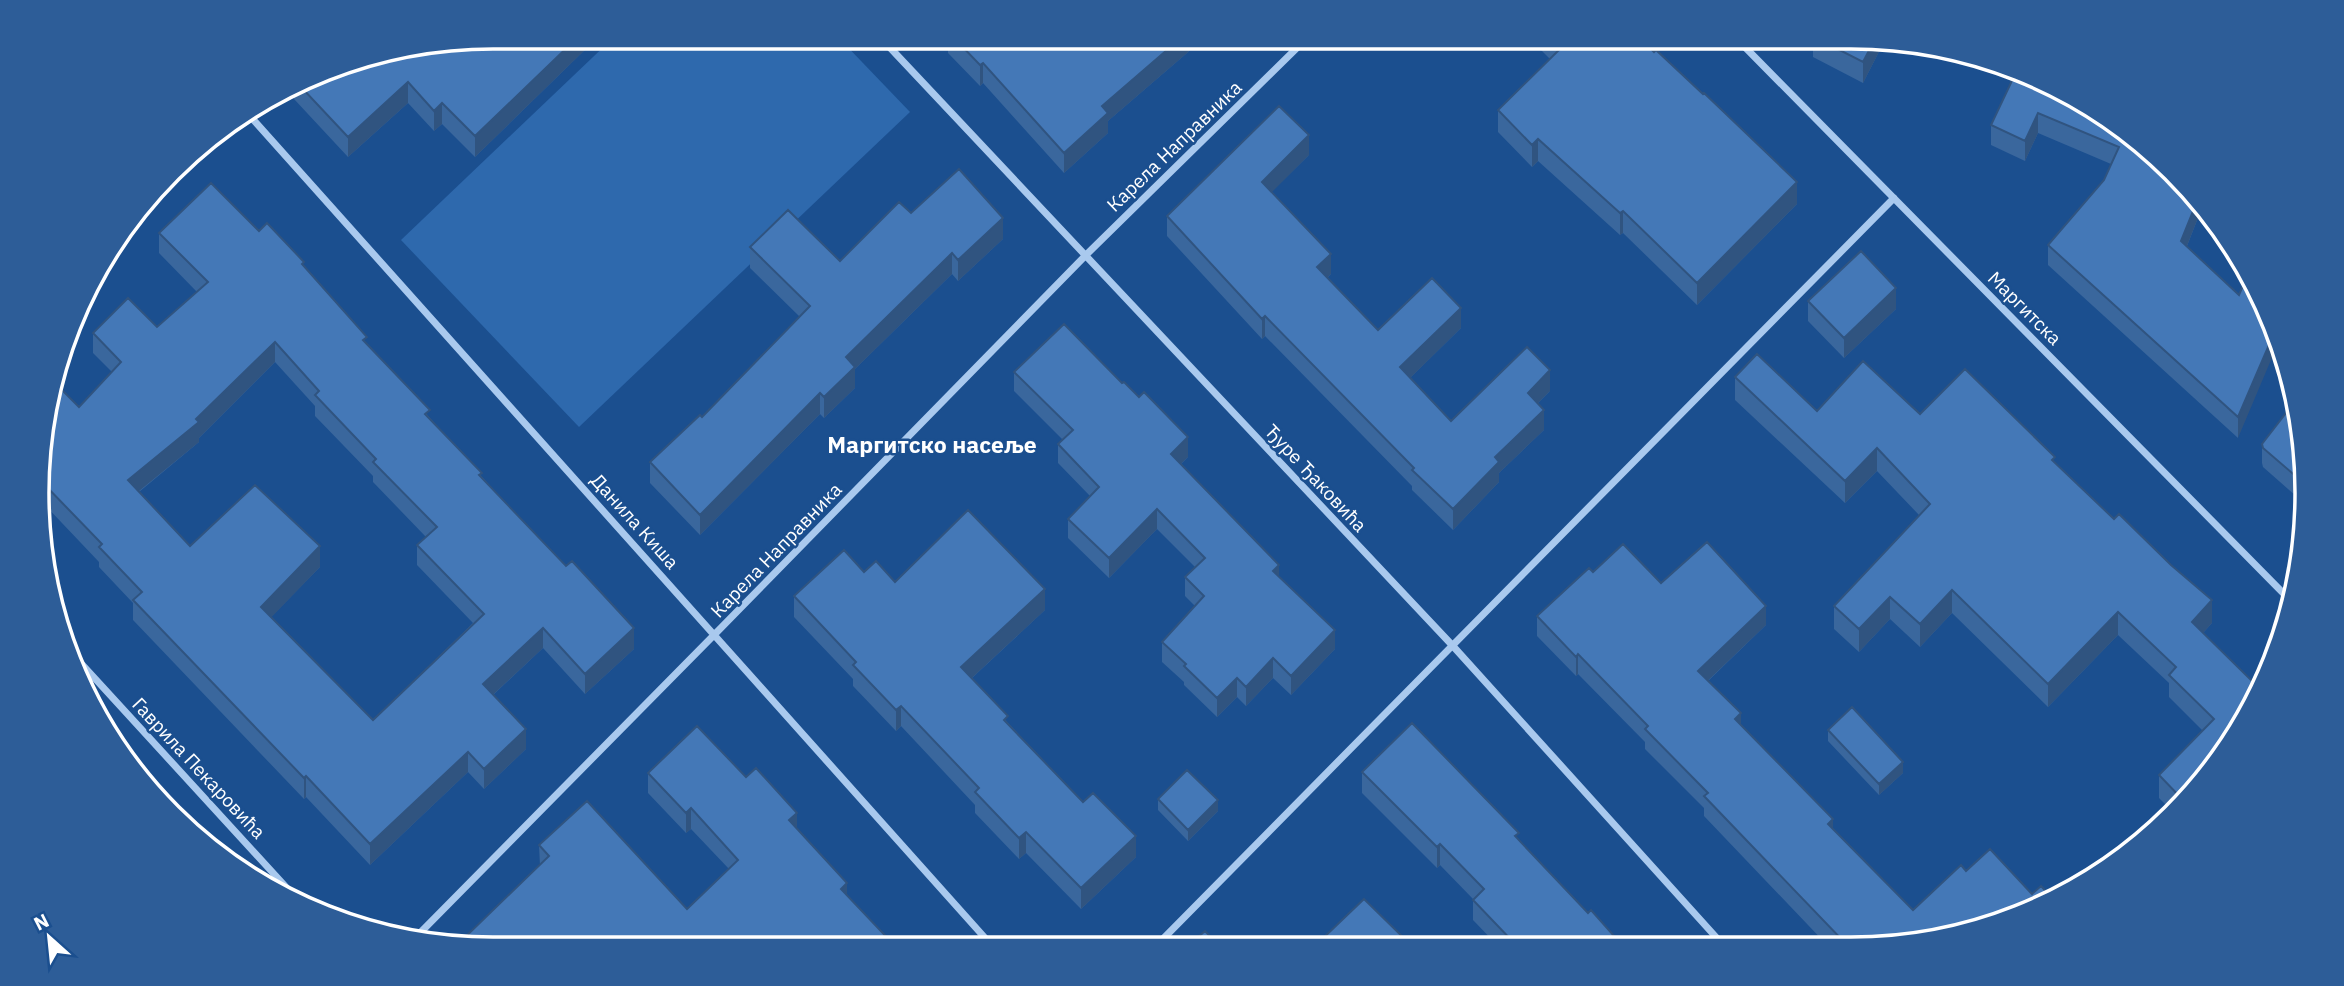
<svg xmlns="http://www.w3.org/2000/svg" width="2344" height="986" viewBox="0 0 2344 986" font-family="'IBM Plex Sans',sans-serif">
<rect width="100%" height="100%" fill="#1b4f8f"/>
<path fill="#2e69ad" d="M614,37h224l72,75 -331,315 -178,-187z"/>
<g fill="none" stroke-linecap="round" stroke-linejoin="round">
<path stroke="#a9c9ee" stroke-width="7" d="M880,37l572,608 272,301
M1735,37l557,565
M250,116l744,832
M78,660l218,238
M416,937l299,-303 371,-379 222,-218
M1155,947l739,-749"/>
</g>
<path fill="#3a679d" fill-rule="evenodd" d="M594,37v4l-119,116 -33,-33 -8,7 -26,-28 -60,54 -54,-58v-8l52,-30z
M948,37h256l-17,16 -79,68v12l-44,40 -81,-90 -3,3 -32,-33z
M1528,37h111l158,167 -100,101 -74,-72 -3,2 -82,-74 -6,6 -34,-35v-22l52,-51z
M1813,37l71,5 -21,41 -50,-26z
M2017,70l186,135 -16,41 52,49 -1,143 -190,-173v-20l56,-65 7,-16 -73,-31 -13,28 -34,-16v-20z
M1309,155l-38,37 60,82 -4,4 51,52 83,-2 -51,50 41,43 99,-30 -12,12 6,27 -45,43v9l-46,48 -41,-40v-4l-147,-150 -3,3 -95,-103v-20z
M911,213l92,26 -45,42 -6,-7 -97,95v19l-31,30 -4,-4 -120,121 -50,-52v-21l52,-45 98,-100 -50,-49v-21l90,14z
M259,231l45,35 63,78 63,74 204,231 -49,45 -42,-46 -50,47 33,54 -42,40 -16,-17 -98,93 -64,-68 -2,2 -171,-179v-17l-34,-36v-5l-56,-59 -2,-70 38,-26 33,-35 -19,-19v-20l64,-6 40,-35 -38,-39v-20zM275,362l40,44v10l58,60v6l53,55 -9,8v20l56,58 -100,97 -102,-103 49,-50 -130,-21 -51,-54 60,-50v-4z
M1808,301l88,8 -52,49 -36,-37z
M1014,372l174,85 -7,7 98,114 56,71 -44,46 -18,-17 -27,28 -9,-9 -20,20 -33,-32v-3l-22,-20v-20l33,-36 -10,-10v-19l10,-10 -38,-38 -48,49 -41,-40v-19l22,-23 -32,-33v-19l5,-4 -49,-49z
M1735,377l82,34 103,3 135,50 157,159 -9,10 28,113 -58,66 -14,-14v-23l44,-44 -34,-34v-14l-51,-48 -70,72 -96,-94 -32,34 -30,-28 -31,33 -25,-23v-23l85,-91 -42,-44 -32,32 -110,-103z
M2262,444l44,19 -1,41 -42,-37 -1,-4z
M864,572l31,10 150,28 -73,68 36,45 128,134 -55,52 -55,-56 -7,6 -44,-46v-8l-74,-79 -5,5 -43,-45v-7l-59,-62v-21z
M1593,572l68,11 105,42 -58,56 33,44 92,104 80,81 53,-39 66,23 20,4 -141,47 -83,1 -124,-130v-8l-59,-59v-7l-67,-68 -2,2 -39,-40v-20z
M1828,730l75,43 -24,22 -51,-54z
M1362,772l157,68 69,73 35,33h-125l-25,-26v-21l-33,-34 -3,3 -75,-75z
M648,773l149,56 50,54 -354,66 47,-83 -1,-21 148,64 42,-40 -38,-40 -5,4 -38,-40z
M1158,799l60,12 -30,30 -30,-31z"/>
<path fill="#305480" d="M578,37h16v4l-119,116v-21z
M1182,37h22l-17,16 -79,68v12l-44,40v-20l38,-47z
M1874,41l10,1 -21,41v-21z
M983,63v20l-3,3v-21z
M408,82v21l-60,54v-20z
M442,103v21l-8,7v-20z
M2038,113v20l-13,28v-20z
M1309,135v20l-47,47v-20z
M1538,139v22l-6,6v-22z
M1797,182v22l-100,101v-22z
M2198,199l5,6 -22,56v-20z
M1623,211v22l-3,2v-22z
M1003,218v21l-45,42v-21z
M952,253v21l-97,95v19l-31,30v-21l22,-40z
M1331,254v20l-14,13v-20z
M1896,288v21l-52,49v-20z
M1461,308v20l-61,60v-21z
M1265,316v20l-3,3v-20z
M2275,331l4,10 -41,97v-21z
M275,342v20l-76,76v4l-71,58v-20l68,-61z
M1550,370v21l-22,22v-20z
M820,393v21l-120,121v-20z
M1544,410v20l-45,43v9l-46,48v-21l42,-52z
M1188,437v20l-17,16v-19z
M1877,448v23l-32,32v-22z
M1157,509v20l-48,49v-20z
M320,546v21l-59,61v-21z
M1279,565v19l-6,-13z
M1045,589v21l-84,78v-21z
M1952,590v23l-32,34v-23z
M1890,597v22l-31,33v-23z
M2212,600v23l-20,22v-23z
M1766,606v19l-68,65v-19z
M2118,612v23l-70,72v-23z
M543,628v20l-60,56v-20z
M634,628v21l-49,45v-20z
M1335,630v19l-44,46v-19z
M1578,654v20l-2,2v-19z
M1273,658v20l-27,28v-19z
M1237,678v19l-20,20v-19z
M901,706v20l-5,5v-21z
M1741,713v20l-6,-14z
M526,729v20l-42,40v-20z
M468,752v20l-98,93v-21z
M1903,762v11l-24,22v-11z
M306,776v21l-2,2v-21z
M1218,800v11l-30,30v-11z
M691,808v21l-5,4v-20z
M797,813v20l-8,-13z
M1833,819v19l-5,-14z
M1026,832v21l-7,6v-21z
M1136,836v21l-55,52v-21z
M1440,844v21l-3,3v-21z
M847,883v20l-6,-14z"/>
<path fill="#4478b7" stroke="#305480" stroke-width="2" fill-rule="evenodd" d="M493,37h85l-103,99 -33,-33 -8,8 -26,-29 -60,55 -47,-50 45,-26z
M953,37h229l-80,69 6,7 -44,40 -81,-90 -3,2z
M1550,37h89l15,15 2,-2 47,44 1,-1 93,89 -100,101 -74,-72 -3,2 -82,-74 -6,6 -34,-35 63,-62z
M1814,37h37l23,4 -11,21z
M2017,70l62,28 73,52 46,49 -17,42 58,54 9,-21 3,3 9,14 15,40 -37,86 -190,-172 56,-65 15,-33 -81,-34 -13,28 -34,-16z
M1279,106l30,29 -47,47 69,72 -14,13 61,63 54,-52 29,30 -61,59 51,54 76,-74 23,23 -22,23 16,17 -49,47 4,5 -46,47 -41,-39 2,-2 -149,-152 -3,3 -95,-103z
M959,169l44,49 -45,42 -6,-7 -106,104 9,10 -31,30 -4,-4 -120,122 -50,-53 50,-47 2,2 108,-111 -60,-59 38,-37 52,51 59,-59 12,11z
M211,183l48,48 8,-8 37,39 -2,2 65,73 -4,3 67,70 -5,4 57,59 -3,2 87,91 6,-5 62,67 -49,46 -42,-46 -60,56 43,45 -42,40 -16,-17 -98,92 -64,-68 -2,2 -171,-178 9,-8 -43,-45 3,-3 -60,-62 -1,-49 16,-48 22,22 42,-45 -28,-29 35,-35 29,29 51,-45 -49,-49zM275,342l44,49 -4,4 61,64 -3,3 64,65 -20,18 67,69 -111,106 -112,-113 59,-61 -65,-61 -65,61 -62,-66 71,-58 -3,-3z
M1861,251l35,37 -52,50 -36,-37z
M1064,324l58,59 2,-1 15,15 5,-5 44,45 -17,17 108,111 -6,6 62,59 -44,46 -18,-18 -27,29 -9,-9 -20,20 -33,-32 2,-2 -24,-22 42,-46 -19,-19 20,-19 -48,-49 -48,49 -41,-39 31,-32 -41,-43 15,-14 -59,-58z
M1757,354l60,57 46,-50 57,53 45,-45 90,88 -3,3 62,59 5,-5 52,51 41,35 -20,22 64,63 5,-4 1,1 -31,64 -48,54 -24,-25 55,-56 -45,-44 7,-8 -58,-55 -70,72 -96,-94 -32,34 -30,-27 -31,32 -25,-23 96,-102 -53,-56 -32,33 -110,-104z
M2296,400l10,63v22l-43,-37 -1,-4z
M968,510l77,79 -84,78 47,49 -4,4 79,82 10,-9 43,43 -55,52 -55,-56 -7,6 -44,-46 4,-4 -78,-82 -5,4 -43,-45 3,-3 -62,-66 50,-46 20,22 12,-11 19,21z
M1707,542l59,64 -68,65 43,42 -6,6 98,100 -5,5 85,86 48,-45 5,6 24,-22 42,45 9,-8 11,12 -26,16 -115,31h-64l-143,-149 4,-3 -63,-64 3,-3 -70,-72 -2,3 -39,-41 52,-48 4,4 30,-28 38,39z
M1852,707l51,55 -24,22 -51,-54z
M1412,723l107,110 -4,3 73,77 3,-3 32,36h-106l-44,-46 11,-11 -44,-45 -3,3 -75,-75z
M697,726l49,51 10,-9 41,45 -8,7 58,63 -6,6 56,59 -404,1 -35,-5 91,-88 -10,-11 48,-44 100,108 51,-49 -47,-52 -5,5 -38,-40z
M1187,770l31,30 -30,30 -30,-31z
M1364,899l49,48h-91l-4,-4z
M1205,931l15,16h-33z"/>
<g text-anchor="middle" stroke-width="5" stroke-linejoin="round" paint-order="stroke">
<g font-size="19" fill="#fff" stroke="#1b4f8f">
<text transform="translate(1174 146) rotate(-44)" y="7">Карела Направника</text>
<text transform="translate(2025 308) rotate(45)" y="7">Маргитска</text>
<text transform="translate(1316 478) rotate(47)" y="7">Ђуре Ђаковића</text>
<text transform="translate(635 521) rotate(48)" y="7">Данила Киша</text>
<text transform="translate(776 550) rotate(-46)" y="7">Карела Направника</text>
<text transform="translate(199 768) rotate(47)" y="7">Гаврила Пекаровића</text>
</g>
<g font-size="23" font-weight="bold" fill="#fff" stroke="#1b4f8f">
<text x="932" y="453">Маргитско насеље</text>
</g>
</g>
<path d="M0 0H2344V986H0ZM493 49H1851A444 444 0 0 1 2295 493V493A444 444 0 0 1 1851 937H493A444 444 0 0 1 49 493V493A444 444 0 0 1 493 49Z" fill="#2d5d98" fill-rule="evenodd"/>
<path fill="none" stroke="#fff" stroke-width="3.5" d="M493 49H1851A444 444 0 0 1 2295 493V493A444 444 0 0 1 1851 937H493A444 444 0 0 1 49 493V493A444 444 0 0 1 493 49Z"/>
<g transform="translate(49 937) rotate(333)" stroke="#1b4f8f" stroke-width="5" paint-order="stroke">
<path d="M0-5L12 26L0 18L-12 26Z" fill="#ffffff"/>
<text y="-10" font-size="19" font-weight="bold" text-anchor="middle" fill="#ffffff">N</text>
</g>
</svg>
